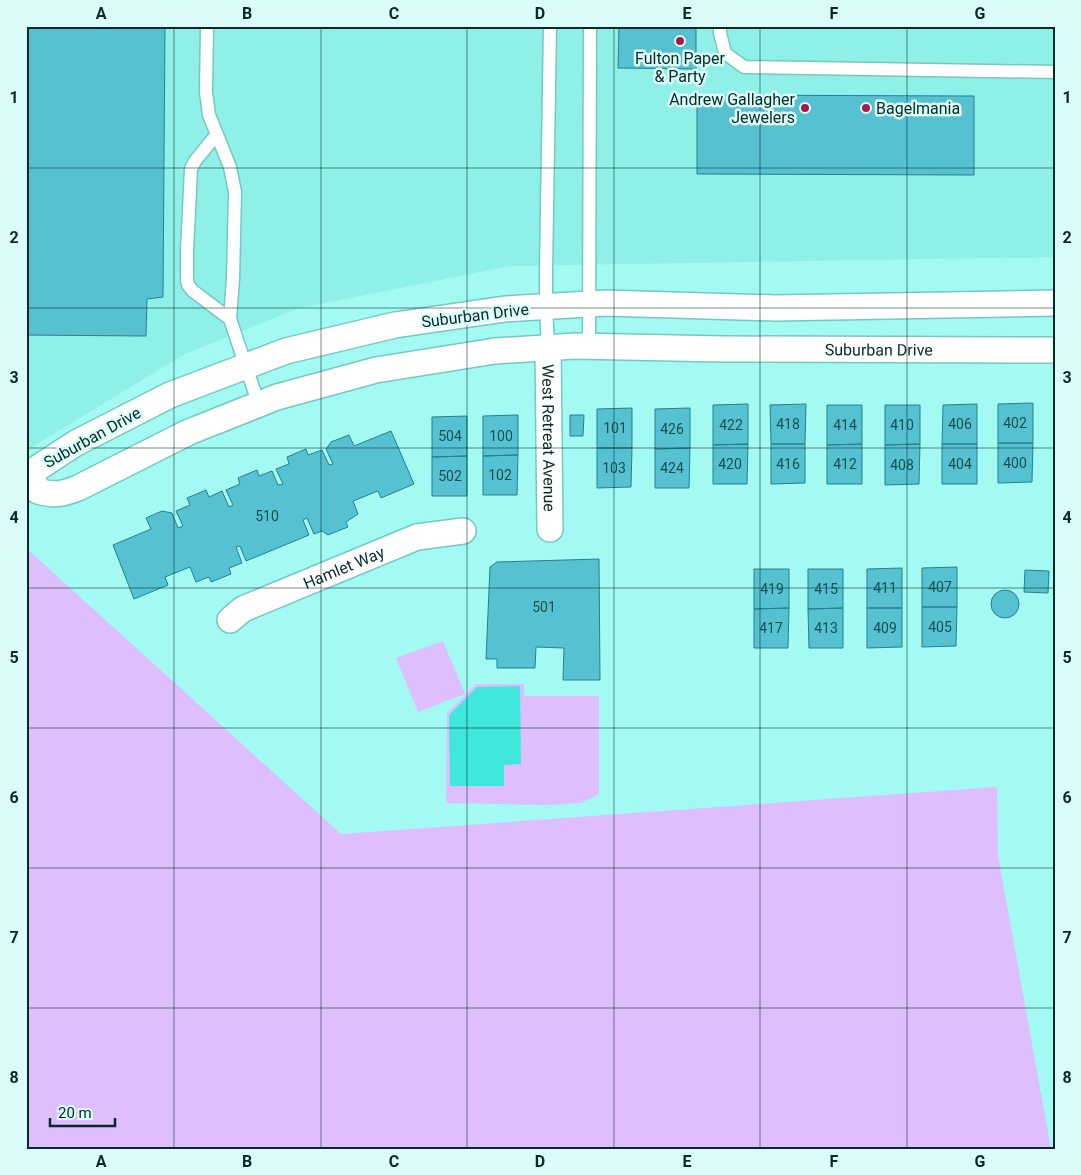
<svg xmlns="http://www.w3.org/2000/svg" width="1081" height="1175" viewBox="0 0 1081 1175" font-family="Roboto,sans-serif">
<rect width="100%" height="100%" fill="#a3faf2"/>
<path fill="#8ef0e7" d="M26,26h1029v231l-545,9 -214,43 -113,46 -157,96z"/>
<path fill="#dfbefd" d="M26,548l315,286 656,-47 1,68 53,294h-1025z
M443,641l22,53 -47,18 -22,-54z
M476,684h48v12h75v98l-18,9 -34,2 -101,-2 1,-90z"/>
<path fill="#40e7dc" d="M520,686l1,78 -17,1v21h-54l-1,-71 28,-28z"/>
<path fill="#56c1d0" stroke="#26818d" d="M26,26h139l-2,271 -16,2 -1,37 -120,-1z
M619,26h77v43l-78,-1z
M697,95l277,1v79l-277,-1z
M1033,403v40h-35v-39z
M748,404v40l-35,1v-40z
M806,404l-1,40h-34l-1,-39z
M977,404v40h-35l1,-39z
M827,405h35v39l-35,1z
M885,405h35v39l-35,1z
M632,408v40h-35v-39z
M690,408v40l-35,1v-40z
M518,415v40l-35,1v-40z
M570,415h14l-1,21h-13z
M467,416v40l-35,1v-40z
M391,431l23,53 -33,14 -3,-7 -25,10 5,13 -12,8 2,5 -20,8 -6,-4 -8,3 -7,-16 -4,2 6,15 -63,26 -6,-15 -4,1 6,16 -13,5 2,6 -20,8 -2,-5 -13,5 -6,-15 -25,10 3,8 -34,14 -21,-54 38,-16 -5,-11 16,-7 10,2 6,15 5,-2 -7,-15 14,-6 -3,-7 19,-8 3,7 13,-6 7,16 4,-2 -7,-15 14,-6 -2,-6 19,-8 2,6 13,-5 6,14 5,-1 -7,-15 13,-5 -2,-7 19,-8 2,6 14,-5 7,15 4,-1 -7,-15 5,-7 18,-7 5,11z
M998,443h35l-1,39 -34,1z
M748,444l-1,40h-34v-39z
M771,444h34v39l-34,1z
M862,444v40h-35v-39z
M920,444l-1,40 -34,1v-40z
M942,444h35v40h-35z
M597,448h35l-1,39 -34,1z
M690,448l-1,40h-34v-39z
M518,455l-1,40h-34v-39z
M467,456v40h-35v-39z
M599,559l1,121h-37l1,-32 -28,-1 -1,21h-38v-9h-11l4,-92 7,-5z
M957,567v40h-35v-39z
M902,568v40h-35v-39z
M754,569h35v39l-35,1z
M808,569h35v39l-35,1z
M1025,570l24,1 -1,22 -24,-1z
M991 604a14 14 0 1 1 28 0a14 14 0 1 1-28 0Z
M922,607h35l-1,39 -34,1z
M789,608l-1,40h-34v-39z
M843,608v40h-34l-1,-39z
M867,608h35v39l-35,1z"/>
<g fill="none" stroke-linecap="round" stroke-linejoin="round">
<defs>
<path id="service" d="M207,26l-1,66 3,23 21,52 5,25 -2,87 -3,40 29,86
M720,26v7l5,20 19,14 311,5
M217,134l-22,27 -4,8 -4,82v28l1,6 5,6 37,28
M589,347l1,-321
M548,348l-2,-42v-35l4,-245"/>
<g id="minor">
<path id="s1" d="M1055,303l-280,5 -169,-5 -101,6 -110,16 -109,26 -116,44 -94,48 -46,30 8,18c16,5 25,3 40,-3l111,-56 88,-35 99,-27 119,-19 80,-5 148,3 332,1"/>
<path id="s2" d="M548,348l2,181"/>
<path id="s3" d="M230,620l13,-11 174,-72 46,-6"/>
</g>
</defs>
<use href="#service" stroke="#74c9c2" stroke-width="15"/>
<use href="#minor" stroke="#74c9c2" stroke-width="28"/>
<use href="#service" stroke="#fff" stroke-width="12"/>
<use href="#minor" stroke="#fff" stroke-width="25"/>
</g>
<path fill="none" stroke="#042b28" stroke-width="1" stroke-opacity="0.55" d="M174,26v1123M321,26v1123M467,26v1123M614,26v1123M760,26v1123M907,26v1123M26,168h1029M26,308h1029M26,448h1029M26,588h1029M26,728h1029M26,868h1029M26,1008h1029"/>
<g fill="#ab184b" stroke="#dcfcf9" stroke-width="2">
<circle cx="680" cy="41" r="5"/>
<circle cx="805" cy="108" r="5"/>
<circle cx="866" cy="108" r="5"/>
</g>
<g text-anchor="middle" stroke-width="5" stroke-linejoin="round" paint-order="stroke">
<g font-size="14" fill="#185052">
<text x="1015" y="428">402</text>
<text x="788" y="429">418</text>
<text x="960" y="429">406</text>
<text x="731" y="430">422</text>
<text x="845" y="430">414</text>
<text x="902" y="430">410</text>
<text x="615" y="433">101</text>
<text x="672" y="434">426</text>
<text x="450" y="441">504</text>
<text x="501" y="441">100</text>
<text x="1015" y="468">400</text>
<text x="730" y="469">420</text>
<text x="788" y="469">416</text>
<text x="845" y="469">412</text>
<text x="960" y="469">404</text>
<text x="902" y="470">408</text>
<text x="614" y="473">103</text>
<text x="672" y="473">424</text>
<text x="500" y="480">102</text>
<text x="450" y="481">502</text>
<text x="267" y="521">510</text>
<text x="940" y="592">407</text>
<text x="885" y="593">411</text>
<text x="772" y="594">419</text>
<text x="826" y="594">415</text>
<text x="544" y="612">501</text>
<text x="940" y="632">405</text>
<text x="771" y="633">417</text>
<text x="826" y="633">413</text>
<text x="885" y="633">409</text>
</g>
<g font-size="16" fill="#042b28" stroke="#dcfcf9">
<text x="680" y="64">Fulton Paper<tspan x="680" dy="18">&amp; Party</tspan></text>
<text x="795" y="105" text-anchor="end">Andrew Gallagher<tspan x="795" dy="18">Jewelers</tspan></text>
<text x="876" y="114" text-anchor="start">Bagelmania</text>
</g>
<g font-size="16" fill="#042b28" stroke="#dcfcf9">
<text transform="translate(475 315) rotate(-7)" y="6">Suburban Drive</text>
<text dy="6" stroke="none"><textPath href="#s1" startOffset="1945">Suburban Drive</textPath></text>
<text transform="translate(92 437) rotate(-29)" y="6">Suburban Drive</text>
<text dy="6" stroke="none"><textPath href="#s2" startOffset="90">West Retreat Avenue</textPath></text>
<text dy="6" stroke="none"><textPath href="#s3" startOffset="126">Hamlet Way</textPath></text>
</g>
</g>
<rect width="1081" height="1175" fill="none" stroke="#dcfcf9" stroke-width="55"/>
<path d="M50 1118v8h65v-8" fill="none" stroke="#042b28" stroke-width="2.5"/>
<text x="58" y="1118" font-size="15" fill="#042b28" stroke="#dcfcf9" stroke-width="4" paint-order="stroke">20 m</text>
<rect x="28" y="28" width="1026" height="1120" fill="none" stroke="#042b28" stroke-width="2"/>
<g font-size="16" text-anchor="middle" font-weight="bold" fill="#042b28">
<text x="101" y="19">A</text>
<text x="247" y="19">B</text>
<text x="394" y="19">C</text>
<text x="540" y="19">D</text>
<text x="687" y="19">E</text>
<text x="834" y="19">F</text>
<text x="980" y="19">G</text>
<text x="14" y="103">1</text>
<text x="1067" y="103">1</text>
<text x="14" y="243">2</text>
<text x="1067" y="243">2</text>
<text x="14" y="383">3</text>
<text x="1067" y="383">3</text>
<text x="14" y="523">4</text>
<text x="1067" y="523">4</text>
<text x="14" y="663">5</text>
<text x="1067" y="663">5</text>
<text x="14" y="803">6</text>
<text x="1067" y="803">6</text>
<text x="14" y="943">7</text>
<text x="1067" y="943">7</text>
<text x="14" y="1083">8</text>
<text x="1067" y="1083">8</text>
<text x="101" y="1167">A</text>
<text x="247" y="1167">B</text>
<text x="394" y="1167">C</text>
<text x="540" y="1167">D</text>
<text x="687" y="1167">E</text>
<text x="834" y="1167">F</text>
<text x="980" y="1167">G</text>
</g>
</svg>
